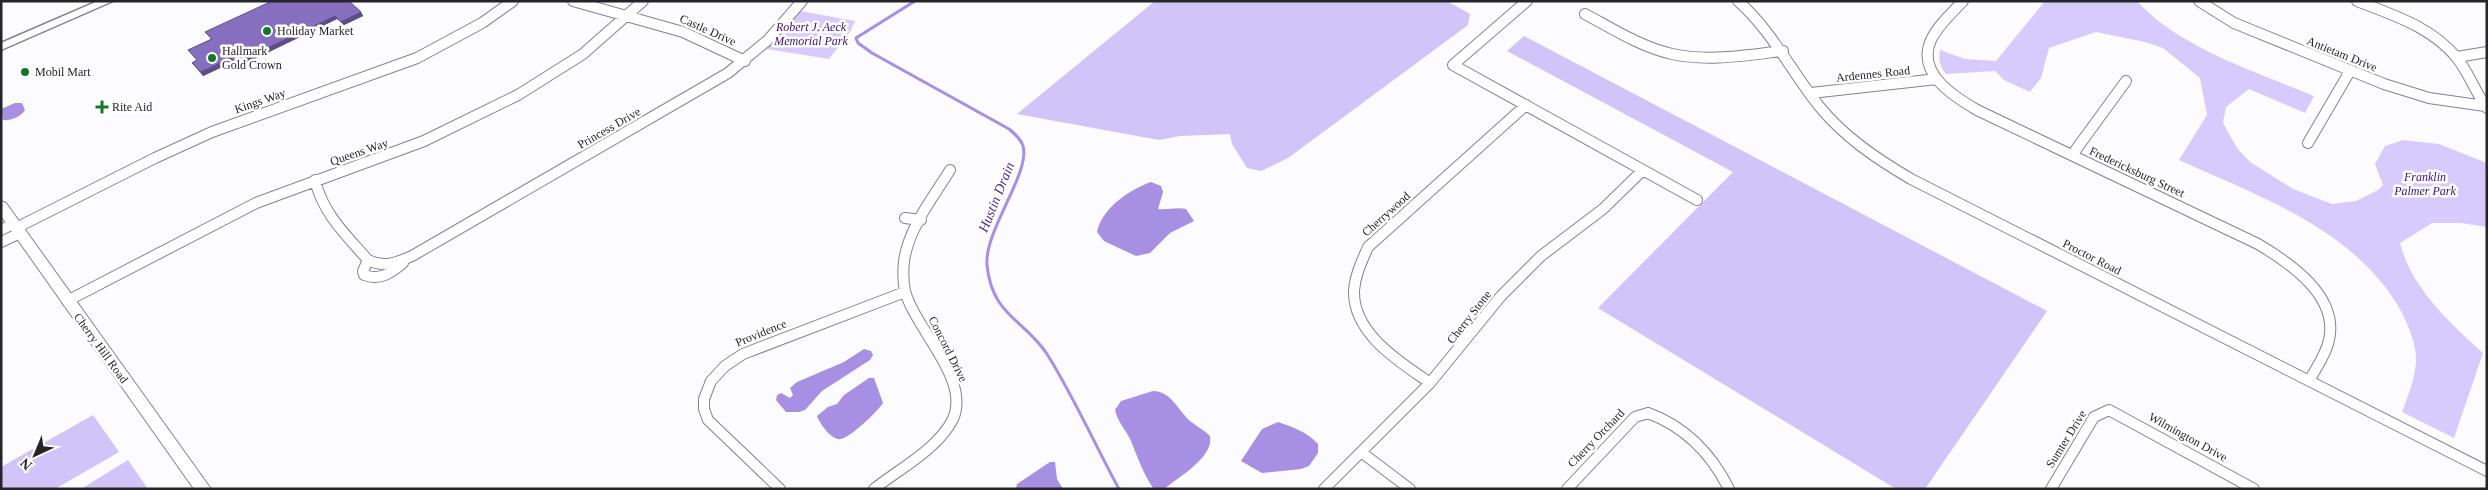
<svg xmlns="http://www.w3.org/2000/svg" width="2488" height="490" viewBox="0 0 2488 490" font-family="'Times New Roman',serif">
<rect width="100%" height="100%" fill="#fcfbfd"/>
<path fill="#d7cbfe" d="M2045,1h92c42,47 120,71 177,95l-9,17 -56,-24 -23,18 -3,16 14,25 13,14 43,27 39,15 24,-3 22,-11 5,-5 -8,-21 10,-18 18,-6 36,4 48,19v64l-26,-4h-29l-32,20c12,46 49,79 83,110l-29,85 -52,-26c6,-16 13,-33 14,-51 1,-16 -8,-36 -15,-50 -46,-82 -141,-114 -222,-151l28,-45 -7,-37 -37,-30 -18,-6 -49,-10 -47,16 -8,30 -11,14 -26,-12 -9,-9 -49,3c-6,-7 -8,-15 -6,-24l25,9 31,2z
M800,11l55,10 -5,11 -21,27 -62,-10z"/>
<path fill="#d0c4f8" d="M1155,1h292l23,13 -2,11 -180,133 -27,13 -14,-3 -15,-24 -2,-10 -50,2 -21,4 -142,-26z
M1524,36l523,275 -122,178h-29l-298,-181 135,-136 -226,-121z
M93,415l26,37 -64,37h-54v-22z
M128,460l20,29h-67z"/>
<path fill="#a790e3" d="M15,103h7l3,7c-4,7 -15,11 -22,10l-2,-11z
M1151,182l10,4 2,6 -5,17c10,1 18,-2 28,0l8,12 -24,12 -20,20 -14,3 -32,-15 -7,-9c5,-24 32,-42 54,-50z
M864,349l7,2 2,4 -3,5 -48,31 -17,19 -6,2h-13l-10,-12 1,-5 4,-2 9,5 3,-3 -3,-7 7,-6 47,-20z
M869,378h5l9,25c-5,8 -32,34 -42,36 -9,2 -21,-15 -24,-23l11,-9 9,-3 7,-9z
M1153,391c19,1 24,18 37,30 6,5 14,9 20,15 4,21 -30,40 -46,53l-11,-1c-10,-15 -15,-30 -22,-47 -5,-11 -13,-18 -16,-31l6,-9z
M1278,422c15,5 29,10 40,22v9l-9,13 -8,3 -39,4 -21,-12 21,-32z
M1050,462h5l2,17 6,10h-47l1,-5z"/>
<g fill="none" stroke-linecap="round" stroke-linejoin="round">
<path stroke="#a790e3" stroke-width="3" d="M915,1l-59,37 2,5 14,10 137,76c6,5 12,10 14,17 8,26 -39,85 -36,119 5,51 37,54 60,89 27,43 48,91 72,135"/>
<defs>
<path id="minor" d="M573,1l110,31 62,29
M1527,1l-74,64 244,135
M1738,1c34,30 53,70 81,105 25,31 58,53 92,73l576,292
M1963,1c-11,12 -25,24 -32,39 -15,33 22,56 46,70l281,134c32,19 81,52 71,96 -3,15 -13,28 -20,41
M2199,1l35,22 150,61 45,14 56,8
M2357,1c36,14 75,26 100,57 12,15 18,34 30,50
M1585,14c28,15 56,33 87,40 37,8 74,1 111,-3
M2457,57l30,-5
M1811,93l126,-14
M2308,143l42,-72
M2072,155l54,-74
M315,180c8,34 31,55 53,80 16,8 28,3 44,-4l316,-183 40,-33 34,-39
M905,218l16,2
M16,228l139,-70 57,-26 205,-74 65,-35 31,-22
M1,230l12,-6
M1,242l19,-9
M368,260l-5,11 1,4c16,6 27,-2 39,-12
M67,301l189,-98 168,-62 94,-46 65,-41 60,-53
M1430,383c-30,-21 -77,-49 -76,-92 1,-16 8,-30 14,-44l158,-142
M1361,452l49,37
M780,489l-72,-69 -4,-11v-10l7,-18 14,-15 18,-12 162,-62
M874,489c25,-20 64,-40 79,-70 18,-40 -38,-90 -48,-128 -2,-9 -2,-20 -1,-30 5,-34 29,-63 46,-91
M1324,489l106,-106 71,-87 40,-40 62,-47 40,-39
M1567,489l68,-72 13,-4c38,14 63,40 81,76
M2051,489l43,-72 15,-7 145,79"/>
<path id="tertiary" d="M98,1h15l-112,49v-7z"/>
<path id="secondary" d="M1,201l5,2 205,286h-17l-193,-273z"/>
</defs>
<use href="#minor" stroke="#85838c" stroke-width="12"/>
<use href="#tertiary" stroke="#85838c" stroke-width="3"/>
<use href="#secondary" stroke="#85838c" stroke-width="2"/>
<use href="#minor" stroke="#fff" stroke-width="10"/>
<use href="#tertiary" fill="#fff" fill-rule="evenodd"/>
<use href="#secondary" fill="#fff" fill-rule="evenodd"/>
</g>
<path fill="#735fa4" d="M361,12l2,4 -19,9 -7,-6 -99,48 -5,-5 -30,14 -11,-13 5,-3 -9,-10 23,-11 -6,-7z"/>
<path fill="#5e4e86" d="M361,12l2,4 -19,9 -3,-3z
M335,16l2,3 -99,48 -2,-4z
M231,58l2,4 -30,14 -2,-4z"/>
<path fill="#866fbf" stroke="#5e4e86" d="M272,1h77l12,11 -20,10 -6,-6 -99,47 -5,-5 -30,14 -9,-9 5,-3 -9,-10 24,-11 -7,-7z"/>
<g fill="#147728" stroke="#fff" stroke-width="2">
<circle cx="267" cy="31" r="5"/>
<circle cx="212" cy="58" r="5"/>
<circle cx="25" cy="72" r="5"/>
<path d="M99.5 99.5h5v5h5v5h-5v5h-5v-5h-5v-5h5z"/>
</g>
<g text-anchor="middle" stroke-width="5" stroke-linejoin="round" paint-order="stroke">
<g font-size="12" font-style="italic" fill="#3a0f71" stroke="#fff">
<text x="811" y="31">Robert J. Aeck<tspan x="811" dy="14">Memorial Park</tspan></text>
<text x="2425" y="181">Franklin<tspan x="2425" dy="14">Palmer Park</tspan></text>
</g>
<g font-size="12" fill="#252428" stroke="#fff">
<text transform="translate(708 30) rotate(24)" y="4">Castle Drive</text>
<text transform="translate(2342 54) rotate(22)" y="4">Antietam Drive</text>
<text transform="translate(1873 74) rotate(-6)" y="4">Ardennes Road</text>
<text transform="translate(260 101) rotate(-19)" y="4">Kings Way</text>
<text transform="translate(609 128) rotate(-30)" y="4">Princess Drive</text>
<text transform="translate(359 152) rotate(-19)" y="4">Queens Way</text>
<text transform="translate(2137 172) rotate(25)" y="4">Fredericksburg Street</text>
<text transform="translate(1386 214) rotate(-42)" y="4">Cherrywood</text>
<text transform="translate(2092 257) rotate(27)" y="4">Proctor Road</text>
<text transform="translate(1469 317) rotate(-52)" y="4">Cherry Stone</text>
<text transform="translate(761 333) rotate(-22)" y="4">Providence</text>
<text transform="translate(101 348) rotate(54)" y="4">Cherry Hill Road</text>
<text transform="translate(948 349) rotate(63)" y="4">Concord Drive</text>
<text transform="translate(2188 437) rotate(29)" y="4">Wilmington Drive</text>
<text transform="translate(1596 438) rotate(-46)" y="4">Cherry Orchard</text>
<text transform="translate(2066 439) rotate(-58)" y="4">Sumter Drive</text>
</g>
<g font-size="12" fill="#252428" stroke="#fff" text-anchor="start">
<text x="277" y="35">Holiday Market</text>
<text x="222" y="55">Hallmark<tspan x="222" dy="14">Gold Crown</tspan></text>
<text x="35" y="76">Mobil Mart</text>
<text x="112" y="111">Rite Aid</text>
</g>
<g font-size="14" font-style="italic" fill="#4f2b8b" stroke="#fff">
<text transform="translate(996 197) rotate(-68)" y="5">Hustin Drain</text>
</g>
</g>
<rect width="2488" height="490" fill="none" stroke="#252428" stroke-width="5"/>
<g transform="translate(35 455) rotate(224)" stroke="#ffffff" stroke-width="4" paint-order="stroke">
<path d="M0-4L9 19L0 12L-9 19Z" fill="#252428"/>
<text y="-8" font-size="14" font-weight="bold" text-anchor="middle" fill="#252428">N</text>
</g>
</svg>
